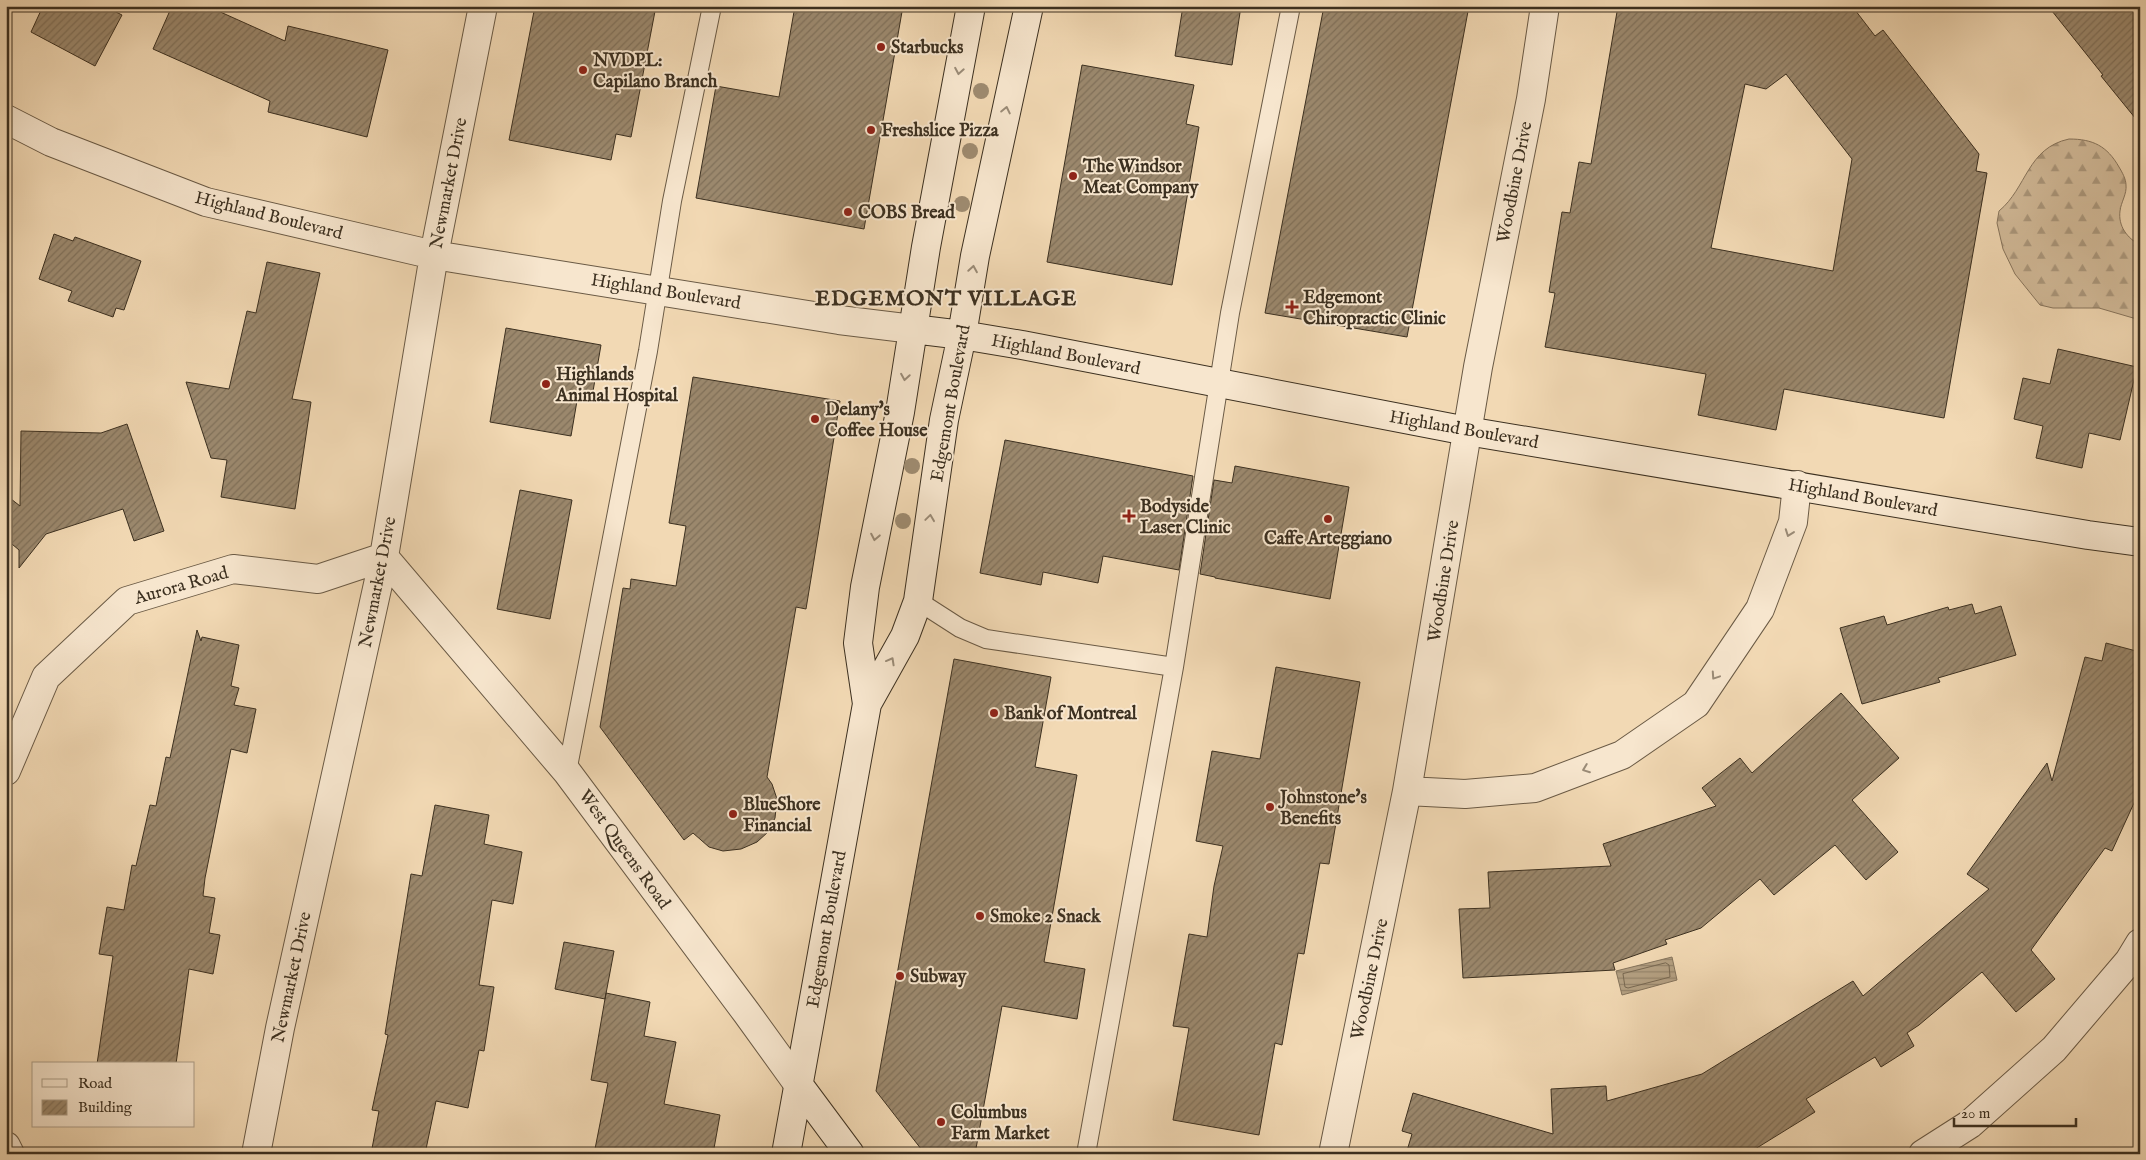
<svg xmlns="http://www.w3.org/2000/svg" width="2146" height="1160" viewBox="0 0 2146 1160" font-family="'IM FELL English',serif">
<defs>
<pattern id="forest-firs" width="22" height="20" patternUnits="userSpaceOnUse" patternTransform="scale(1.25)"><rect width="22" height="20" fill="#d3bc9b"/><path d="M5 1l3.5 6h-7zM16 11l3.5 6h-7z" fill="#ac997e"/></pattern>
<pattern id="water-rules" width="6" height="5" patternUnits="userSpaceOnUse" patternTransform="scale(1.25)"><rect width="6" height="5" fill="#b4a082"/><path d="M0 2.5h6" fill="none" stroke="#94836a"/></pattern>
<pattern id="building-hatch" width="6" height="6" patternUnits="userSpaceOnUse" patternTransform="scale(1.25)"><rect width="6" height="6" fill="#9b886d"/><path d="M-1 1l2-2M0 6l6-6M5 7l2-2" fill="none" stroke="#807059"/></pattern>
</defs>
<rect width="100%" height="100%" fill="#f2d9b4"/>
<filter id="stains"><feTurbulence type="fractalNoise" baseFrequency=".004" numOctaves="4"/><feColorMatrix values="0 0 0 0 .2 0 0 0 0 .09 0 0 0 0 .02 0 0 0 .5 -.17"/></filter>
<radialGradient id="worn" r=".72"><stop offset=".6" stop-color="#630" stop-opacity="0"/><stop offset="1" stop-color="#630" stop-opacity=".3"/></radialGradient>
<path fill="url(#forest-firs)" stroke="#88765e" d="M2069,139c24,0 38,7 50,28 3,5 7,12 7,18 1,9 -5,17 -6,26 -2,15 7,27 20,34v75l-41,-12h-46l-13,-3 -25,-31 -12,-25 -6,-26 2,-12c28,-23 28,-63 70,-72z"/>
<path fill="url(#water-rules)" stroke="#84735b" d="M1672,957l5,23 -55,15 -6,-24z"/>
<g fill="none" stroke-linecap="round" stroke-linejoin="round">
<path stroke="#786851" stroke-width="1" d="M1666,963l3,2 1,12 -42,11 -3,-1 -2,-13z"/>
</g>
<path fill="url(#building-hatch)" stroke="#3c3020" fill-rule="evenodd" d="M43,6h61l18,9 -27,51 -64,-34z
M172,6h35l78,35 3,-15 100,24 -21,87 -99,-25 2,-11 -117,-52z
M535,6h121l-25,131 -15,-3 -5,26 -102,-20z
M795,6h108l-39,223 -168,-31 20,-112 63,11z
M1183,6h58l-9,59 -57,-9z
M1324,6h145l-62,331 -142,-24z
M1618,6h234l23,30 8,-6 96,124 -3,17 11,2 -43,245 -160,-29 -8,41 -78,-15 8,-41 -161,-27 10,-54 -6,-1 13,-80 8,1 9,-51 12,2zM1786,74l66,85 -19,112 -122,-23 34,-164 21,5z
M2048,6h92v118l-39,-48 2,-1z
M1082,65l112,20 -8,39 13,3 -27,158 -125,-23z
M54,234l19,7 2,-4 66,24 -17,49 -8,-2 -3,9 -45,-16 4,-10 -33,-12z
M267,262l53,11 -28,126 19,3 -16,107 -74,-12 6,-37 -16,-2 -25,-76 43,7 18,-78 9,2z
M506,328l95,17 -9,52 -14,-2 -7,41 -81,-14z
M2058,349l79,18 -17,73 -31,-7 -7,35 -46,-10 7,-32 -29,-7 9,-41 27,6z
M693,377l147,24 -34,208 -10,-2 -29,170 5,7 5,15 -2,19 -7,14 -11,10 -16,7 -18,2 -14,-4 -16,-14 -9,7 -84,-113 23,-139 7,1 1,-10 45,7 10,-60 -17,-3z
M127,424l37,107 -30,10 -11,-32 -77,25 -27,34v-18l-13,-11v-44l14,11 1,-75 80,2z
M1005,440l188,36 -14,94 -76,-14 -5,27 -55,-11 -2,13 -61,-12z
M1235,466l114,21 -19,112 -115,-21v-1l-15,-3 14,-94 18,3z
M520,490l52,10 -22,119 -53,-10z
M1972,604l3,10 26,-8 15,49 -78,23 2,4 -78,22 -22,-76 44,-12 3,9 61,-18 1,3z
M197,630l4,11 1,-4 37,8 -8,41 8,2 -5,17 22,4 -9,44 -16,-4 -26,129 -2,18 12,2 -6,35 11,2 -7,39 -24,-5 -13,95h-79l16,-108 -14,-2 8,-47 17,3 8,-45 4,1 14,-61 6,1 10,-49 4,1z
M2106,643l34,9v138l-28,61 -7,-3 -74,102 24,29 -39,33 -34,-40 -63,53 -12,8 7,13 -33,21 -6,-10 -69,42 9,13 -68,42h-341l6,-20 -10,-3 11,-38 140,41 -2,-45 55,-3 1,15 95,-27 151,-93 10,15 126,-107 -22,-15 80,-111 5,18 33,-124 17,4z
M954,659l97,18 -16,90 42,8 -33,187 41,7 -8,50 -75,-13 -27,148h-50l-49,-63z
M1276,667l84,15 -31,182 -9,-1 -16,91 -6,-1 -16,92 -7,-2 -16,92 -86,-15 16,-92 -16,-2 16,-92 18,3 7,-51 9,-40 -27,-5 16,-90 48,8z
M1841,693l58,65 -47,42 46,52 -32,28 -31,-35 -61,50 -14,-16 -59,49 -36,12 2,4 -54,19 2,7 -152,8 -4,-69 31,-1 -2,-36 123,-6 -8,-22 113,-38 -14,-18 38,-30 12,15z
M435,805l54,10 -5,29 38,8 -9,52 -21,-4 -13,85 15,2 -10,64 -5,-1 -11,58 -32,-7 -11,53h-54l8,-43 -7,-1 16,-75 -3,-1 26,-160 11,2z
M564,942l50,9 -9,48 -50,-10z
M606,993l44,9 -6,34 32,6 -12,62 56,11 -7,39h-119l14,-71 -17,-3z"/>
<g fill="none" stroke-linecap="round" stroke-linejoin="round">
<defs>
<path id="lane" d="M918,601l42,27 26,11 188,28
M567,772l81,-421 24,-150 40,-195
M1086,1154l88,-487 56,-354 61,-307"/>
<path id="street" d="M6,119l45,23 155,60 228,53 405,65 74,9
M384,557l183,215 179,240 52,72
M6,771l40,-94 81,-76 106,-32 85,10 66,-22
M1407,791l58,3 70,-6 87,-33 74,-51 64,-95 33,-87 4,-37
M6,1146l4,8
M256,1154l24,-126 104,-471 50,-302 49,-249
M1333,1154l74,-363 71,-424 53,-268 14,-93
M1923,1154l47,-30 84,-75 75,-88 11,-18"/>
<path id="secondary" d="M913,329l49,6 60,10 445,86 621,104 52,7
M867,704l-9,-61 7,-56 35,-175 26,-165 45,-241
M798,1084l52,70
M786,1154l81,-450 38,-68 13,-35 26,-181 18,-85 13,-79 54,-250"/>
</defs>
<use href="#lane" stroke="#6a5a45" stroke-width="20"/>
<use href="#street" stroke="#6a5a45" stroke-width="30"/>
<use href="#secondary" stroke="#3c3020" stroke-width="30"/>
<use href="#lane" stroke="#f7e6ce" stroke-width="18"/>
<use href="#street" stroke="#f7e6ce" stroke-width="28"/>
<use href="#secondary" stroke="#f7e6ce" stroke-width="28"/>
</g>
<g fill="#9e8b70">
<circle cx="981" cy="91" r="8"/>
<circle cx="970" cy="151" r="8"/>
<circle cx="962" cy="204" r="8"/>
<circle cx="912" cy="466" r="8"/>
<circle cx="903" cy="521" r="8"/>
</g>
<defs><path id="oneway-chevron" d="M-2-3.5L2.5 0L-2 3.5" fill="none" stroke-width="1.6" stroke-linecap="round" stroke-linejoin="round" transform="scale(1.25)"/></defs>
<g stroke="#9a8b77">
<use href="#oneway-chevron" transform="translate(959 71) rotate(100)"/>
<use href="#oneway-chevron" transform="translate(1006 110) rotate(-78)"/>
<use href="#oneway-chevron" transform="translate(973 269) rotate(-81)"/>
<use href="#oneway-chevron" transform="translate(905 377) rotate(99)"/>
<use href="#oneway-chevron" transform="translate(930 518) rotate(-82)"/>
<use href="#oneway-chevron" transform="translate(1789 533) rotate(110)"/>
<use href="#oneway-chevron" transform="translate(875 537) rotate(101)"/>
<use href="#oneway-chevron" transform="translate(891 661) rotate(-61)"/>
<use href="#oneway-chevron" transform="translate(1715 676) rotate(124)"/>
<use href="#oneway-chevron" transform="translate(1586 769) rotate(159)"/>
</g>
<g fill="#8f2418" stroke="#f7e6ce" stroke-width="2">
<circle cx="881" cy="47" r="5"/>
<circle cx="583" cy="70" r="5"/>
<circle cx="871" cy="130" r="5"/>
<circle cx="1073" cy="176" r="5"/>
<circle cx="848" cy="212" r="5"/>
<path d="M1289.5 299.5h5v5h5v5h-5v5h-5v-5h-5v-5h5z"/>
<circle cx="546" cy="384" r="5"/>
<circle cx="815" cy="419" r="5"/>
<path d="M1126.5 508.5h5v5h5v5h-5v5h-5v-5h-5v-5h5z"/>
<circle cx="1328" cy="519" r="5"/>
<circle cx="994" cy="713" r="5"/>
<circle cx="1270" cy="807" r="5"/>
<circle cx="733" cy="814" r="5"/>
<circle cx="980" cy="916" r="5"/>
<circle cx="900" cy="976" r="5"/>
<circle cx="941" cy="1122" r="5"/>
</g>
<g text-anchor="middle" stroke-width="4" stroke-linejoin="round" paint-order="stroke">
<g font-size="18" font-weight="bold" fill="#3c3020" stroke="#f7e6ce" text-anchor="start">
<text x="891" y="53">Starbucks</text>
<text x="593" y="66">NVDPL:<tspan x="593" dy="21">Capilano Branch</tspan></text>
<text x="881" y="136">Freshslice Pizza</text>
<text x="1083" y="172">The Windsor<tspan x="1083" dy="21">Meat Company</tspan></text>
<text x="858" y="218">COBS Bread</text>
<text x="1303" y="303">Edgemont<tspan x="1303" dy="21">Chiropractic Clinic</tspan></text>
<text x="556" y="380">Highlands<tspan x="556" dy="21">Animal Hospital</tspan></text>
<text x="825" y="415">Delany's<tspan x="825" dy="21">Coffee House</tspan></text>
<text x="1140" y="512">Bodyside<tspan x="1140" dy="21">Laser Clinic</tspan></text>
<text x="1328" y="544" text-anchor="middle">Caffe Arteggiano</text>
<text x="1004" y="719">Bank of Montreal</text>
<text x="1280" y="803">Johnstone's<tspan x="1280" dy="21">Benefits</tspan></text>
<text x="743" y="810">BlueShore<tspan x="743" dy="21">Financial</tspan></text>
<text x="990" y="922">Smoke 2 Snack</text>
<text x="910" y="982">Subway</text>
<text x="951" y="1118">Columbus<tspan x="951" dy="21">Farm Market</tspan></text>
</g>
<g font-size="18" fill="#3c3020" stroke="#f7e6ce">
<text transform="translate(1514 182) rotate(-79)" y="6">Woodbine Drive</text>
<text transform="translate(448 183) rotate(-79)" y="6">Newmarket Drive</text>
<text transform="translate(269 215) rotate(14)" y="6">Highland Boulevard</text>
<text transform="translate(666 291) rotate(9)" y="6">Highland Boulevard</text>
<text transform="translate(1066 354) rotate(11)" y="6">Highland Boulevard</text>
<text transform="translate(950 403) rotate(-80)" y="6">Edgemont Boulevard</text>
<text transform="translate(1464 429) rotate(10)" y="6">Highland Boulevard</text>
<text transform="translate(1863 497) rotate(10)" y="6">Highland Boulevard</text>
<text transform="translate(1443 581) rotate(-81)" y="6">Woodbine Drive</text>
<text transform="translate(377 582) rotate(-79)" y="6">Newmarket Drive</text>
<text transform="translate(181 585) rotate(-16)" y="6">Aurora Road</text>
<text transform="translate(625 849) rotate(54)" y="6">West Queens Road</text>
<text transform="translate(826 929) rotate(-80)" y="6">Edgemont Boulevard</text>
<text transform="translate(291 977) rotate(-78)" y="6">Newmarket Drive</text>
<text transform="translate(1369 979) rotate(-78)" y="6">Woodbine Drive</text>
</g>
<g font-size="22" font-weight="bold" letter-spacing="1" fill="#3c3020" stroke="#f7e6ce">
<text x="946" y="305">EDGEMONT VILLAGE</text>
</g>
</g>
<rect width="2146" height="1160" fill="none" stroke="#f2d9b4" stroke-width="25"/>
<rect x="8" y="8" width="2131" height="1145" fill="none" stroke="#3c3020" stroke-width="2.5"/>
<rect x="12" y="12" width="2121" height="1135" fill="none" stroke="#3c3020"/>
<rect x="32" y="1062" width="162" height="65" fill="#f7e6ce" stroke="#ac9d88"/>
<rect x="42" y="1079" width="25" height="8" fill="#f7e6ce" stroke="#ac9d88"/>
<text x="78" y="1088" font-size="15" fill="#3c3020">Road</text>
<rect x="42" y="1100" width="25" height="15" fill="url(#building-hatch)" stroke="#ac9d88"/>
<text x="78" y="1112" font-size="15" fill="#3c3020">Building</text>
<path d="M1954 1118v8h122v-8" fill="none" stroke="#3c3020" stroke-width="2.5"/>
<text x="1961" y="1118" font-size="15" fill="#3c3020" stroke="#f7e6ce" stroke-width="4" paint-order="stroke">20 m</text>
<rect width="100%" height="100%" filter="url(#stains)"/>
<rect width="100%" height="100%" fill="url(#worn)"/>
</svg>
